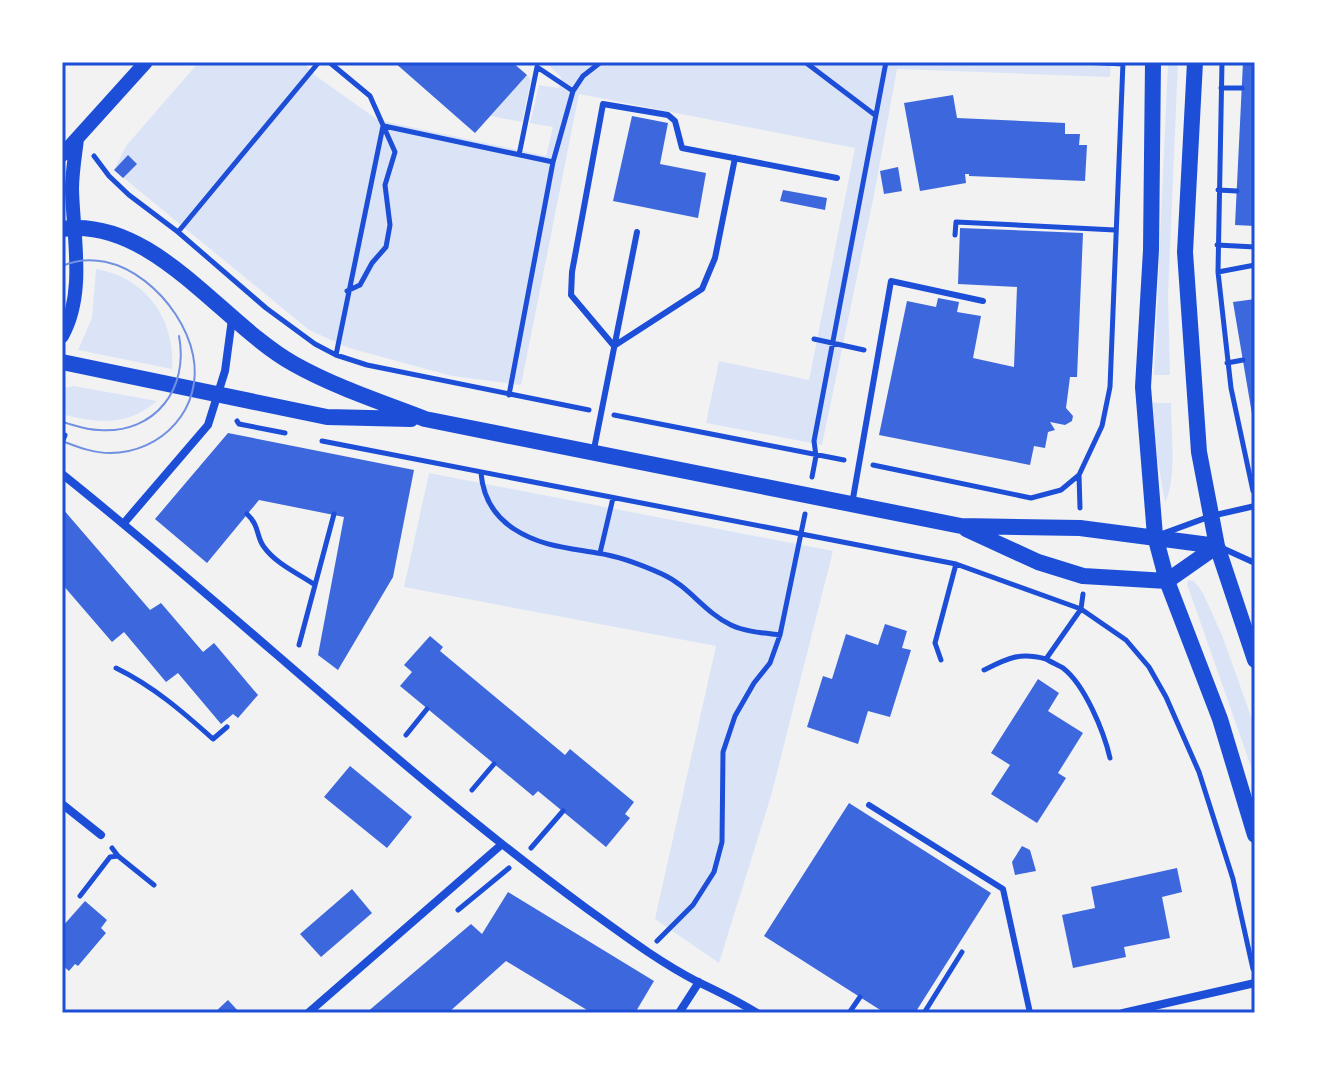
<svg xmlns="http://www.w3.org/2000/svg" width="1317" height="1075" viewBox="0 0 1317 1075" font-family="Arial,sans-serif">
<rect width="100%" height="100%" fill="#f2f2f2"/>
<path fill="#dbe4f7" d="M199,62h104l13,14 62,44 168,36 7,-29 -23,-4 9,-38 20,3 2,-11 -16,-15h566l-1,15 -213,-8 -23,126 -52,250 -116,-22 13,-62 90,19 46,-232 -276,-54 -58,291 -69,-9 -103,-28 -40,-18 -195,-160 12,-24z
M1168,62h10l-10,233 2,80h-16z
M527,75l4,5 -9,42 -31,-6z
M96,269c50,8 80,51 76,100l-94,-19 14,-32z
M74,386l83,15c-29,25 -59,23 -95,13v-26z
M1153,403h18c0,27 6,77 -6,99l-8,-45z
M429,473l404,78 -62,245 -52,167 -64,-44 61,-273 -312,-59z
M1188,580l6,1 9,12 19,42 32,90 1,53 -68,-194z"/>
<path fill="#3d67dc" d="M394,62h118l15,13 -52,58z
M1243,62h12v164l-20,-1z
M953,95l4,23 108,5v11h15l-1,11h8l-2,36 -116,-5v-2h-4l1,9 -46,8 -16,-88z
M632,116l36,7 -8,41 46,9 -8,45 -85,-17z
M128,155l9,9 -14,14 -9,-8z
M898,167l4,24 -18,3 -4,-23z
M783,190l44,8 -2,12 -45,-9z
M960,228l123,5 -6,144h-7l-4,31 7,8 -1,5 -7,4 -15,-3 5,8 -7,2 -3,16 -11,-2 -4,19 -151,-30 28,-134 29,6 2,-9 21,4 -2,10 24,4 -8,42 41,9 3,-80 -59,-3z
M1255,299v121h-2l-20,-118z
M228,433l186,37 -21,107 -55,93 -20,-15 26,-138 -85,-17 -52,63 -52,-44z
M62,508l88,102 11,-7 42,49 11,-9 44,52 -20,23 -5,-4 -12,10 -43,-51 -12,9 -42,-50 -12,10 -50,-58z
M885,624l22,7 -5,17 9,2 -21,67 -22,-6 -10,33 -51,-17 16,-51 9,3 14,-45 32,11z
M430,636l13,11 -3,4 125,104 5,-6 64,53 -9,12 5,4 -24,29 -68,-56 -5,5 -133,-110 12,-14 -8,-7z
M1038,679l21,14 -11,18 35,22 -25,40 8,5 -29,45 -46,-29 19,-29 -19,-12z
M350,766l62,51 -25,31 -63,-51z
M849,803l142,90 -76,120h-30l-121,-77z
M1022,846l8,4 6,21 -21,4 -3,-13z
M1177,868l5,24 -20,5 8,41 -46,9 2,10 -53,11 -11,-53 33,-7 -4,-21z
M352,889l20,24 -51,44 -21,-23z
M508,892l146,89 -19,32h-43l-86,-52 -58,52h-82l105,-89 11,10z
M85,901l22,19 -6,8 5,5 -28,33 -3,-2 -6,7 -7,-6v-38z
M228,1000l12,13h-26z"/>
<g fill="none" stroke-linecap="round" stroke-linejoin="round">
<path stroke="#1d4ed8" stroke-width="5" d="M329,62l41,34 25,56 -10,33 5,40 -4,22 -14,16 -12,22 -13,6
M805,62l70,53
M1083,62l40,2
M1222,62l-4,210 13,116 22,103
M1221,88h21
M384,126l169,36
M519,155l18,-88 36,24
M94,156l15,20 20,19 49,37 88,76 49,36 21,11 31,10 222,45
M1218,190l19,1
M178,232l141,-170
M955,235l1,-13 159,8
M1217,245l38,2
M1218,272l37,-7
M814,339l50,11
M336,355l47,-229
M1227,363l16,-3
M509,395l44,-233 20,-71 10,-15 18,-14
M614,415l230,45
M237,421l2,3 46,9
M322,441l634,123 125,45 45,31 23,27 17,30 33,75 34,107 20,90
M62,443l3,-8
M873,465l158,33 30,-8 18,-15
M481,473c2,24 13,43 33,56 26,17 54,19 83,24 22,3 45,12 65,21 27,12 43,39 69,51 15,7 33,8 49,10
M812,477l4,-21 -2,-15 72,-379
M1080,508l-1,-33 23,-49 8,-39 13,-325
M247,514c13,12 9,23 17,33 12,17 35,27 51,38
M600,553l13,-55
M299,645l35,-131
M1046,659c5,3 12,6 17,9 22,17 41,64 47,90
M941,660l-6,-17 21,-79
M116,668c37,18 67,44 97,71l14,-12
M984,670c24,-12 35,-18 62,-11l35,-50 2,-15
M406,735l21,-26
M472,790l22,-26
M531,848l32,-37
M118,856l36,29
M80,896l30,-39 8,-1 -6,-8
M458,910l51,-42
M657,941l36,-36 21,-33 8,-30 1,-90 12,-36 19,-33 16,-20 10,-28 25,-121
M849,1013l11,-16
M924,1013l38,-61"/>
<path stroke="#1d4ed8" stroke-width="6" d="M735,158l-20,100 -13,31 -88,57 -43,-51 1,-23 31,-168 65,11 7,6 7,27 155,30
M594,449l43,-217
M852,504l39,-223 92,20
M1162,534l49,-18 44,-10
M1222,548l33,15
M869,805l134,84 27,124"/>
<path stroke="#1d4ed8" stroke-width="8" d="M62,474c177,141 342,301 524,434 36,26 73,54 112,74 21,10 38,18 59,31
M124,523l84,-98 17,-54 7,-52
M62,804l39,31
M308,1013l193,-168
M679,1013l20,-31
M1123,1013l132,-30"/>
<path stroke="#1d4ed8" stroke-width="14" d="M62,155l84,-93
M62,336c24,-43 11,-100 10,-147 0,-16 3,-33 5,-50"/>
<path stroke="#1d4ed8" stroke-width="16" d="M1153,62l-2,188 -8,137 12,149 12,45 53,138 35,116
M1195,62l-10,190 14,200 18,94 38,114
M62,229c91,-13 160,95 232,135 41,23 87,38 131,55l536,107 119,2 137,18
M62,362l265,55 84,2
M966,529l72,33 45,14 84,5 50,-35"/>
<path stroke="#7290e2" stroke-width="2" d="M62,266c57,-25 120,35 131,89 11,53 -31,98 -83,98 -17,0 -32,-6 -48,-12
M62,422c12,3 24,8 37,8 57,4 90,-42 80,-94"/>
</g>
<rect width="1317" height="1075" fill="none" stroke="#ffffff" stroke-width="128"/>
<rect x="64" y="64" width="1189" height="947" fill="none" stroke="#1d4ed8" stroke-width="3"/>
</svg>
